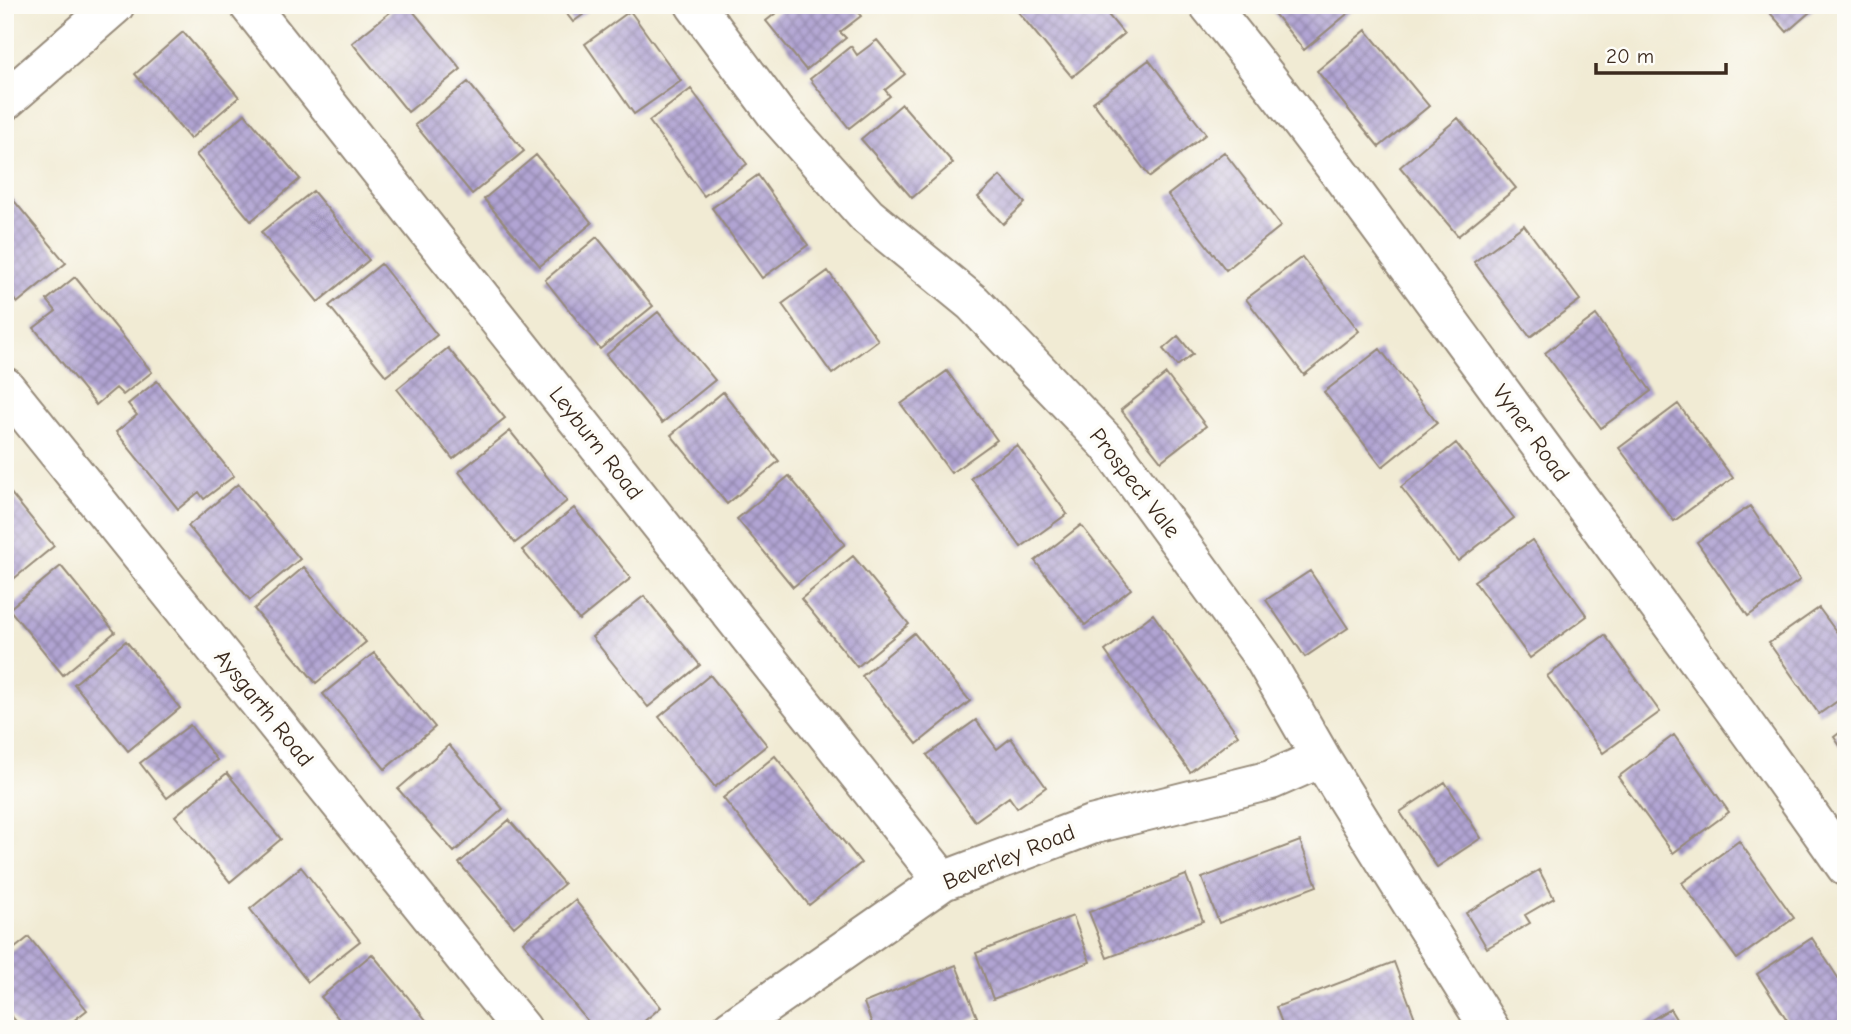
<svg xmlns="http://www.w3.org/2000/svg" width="1851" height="1034" font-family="'Comic Neue',sans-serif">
<defs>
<pattern id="building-cross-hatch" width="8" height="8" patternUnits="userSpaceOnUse" patternTransform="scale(1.75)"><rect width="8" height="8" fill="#b1a4d3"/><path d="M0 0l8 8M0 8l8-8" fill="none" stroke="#9186ab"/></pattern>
</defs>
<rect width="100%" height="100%" fill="#fdfcf7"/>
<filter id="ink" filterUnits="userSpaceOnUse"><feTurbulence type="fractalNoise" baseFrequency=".0143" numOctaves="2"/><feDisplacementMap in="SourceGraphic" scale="14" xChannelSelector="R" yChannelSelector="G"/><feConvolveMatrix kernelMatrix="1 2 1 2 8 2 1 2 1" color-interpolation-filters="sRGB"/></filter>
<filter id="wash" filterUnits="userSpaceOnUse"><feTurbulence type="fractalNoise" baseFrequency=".00686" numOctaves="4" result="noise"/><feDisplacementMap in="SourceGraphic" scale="28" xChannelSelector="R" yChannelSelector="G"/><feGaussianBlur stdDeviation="1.57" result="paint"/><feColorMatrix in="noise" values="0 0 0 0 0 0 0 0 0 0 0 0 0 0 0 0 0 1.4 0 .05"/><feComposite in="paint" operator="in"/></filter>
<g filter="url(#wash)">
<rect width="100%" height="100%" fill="#f1ebd4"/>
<g id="blocks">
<path fill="url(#building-cross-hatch)" d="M 399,5 L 408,5 L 461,69 L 408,112 L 352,43 Z
M 560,5 L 596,5 L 573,22 Z
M 786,5 L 852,5 L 861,16 L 840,32 L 846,38 L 806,70 L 766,21 Z
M 1016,5 L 1100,5 L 1124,34 L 1072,77 L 1014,7 Z
M 1267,5 L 1350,5 L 1353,9 L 1304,50 Z
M 1763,5 L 1818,5 L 1787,32 Z
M 630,11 L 681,81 L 634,114 L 585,44 Z
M 1366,30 L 1429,106 L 1379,147 L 1317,71 Z
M 183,32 L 239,97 L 190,139 L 135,74 Z
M 877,40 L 905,74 L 885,90 L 890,96 L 849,128 L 810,79 L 851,46 L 857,55 Z
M 1149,60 L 1206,134 L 1150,177 L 1093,102 Z
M 468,82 L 524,151 L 472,194 L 415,125 Z
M 691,89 L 747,164 L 704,196 L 649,121 Z
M 902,104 L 953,163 L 912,198 L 861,139 Z
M 245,114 L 300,179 L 251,221 L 196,155 Z
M 1458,118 L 1516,188 L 1458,236 L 1400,167 Z
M 1224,152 L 1281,226 L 1226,270 L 1168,195 Z
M 536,155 L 592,223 L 540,266 L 484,199 Z
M 758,175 L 808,245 L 762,278 L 712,208 Z
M 1000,176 L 1025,203 L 1003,224 L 978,197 Z
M 5,190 L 66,263 L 17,303 L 5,289 Z
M 313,191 L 369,260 L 318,302 L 261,232 Z
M 1524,225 L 1580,300 L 1530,337 L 1474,262 Z
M 597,237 L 653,306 L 600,349 L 545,280 Z
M 1302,257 L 1359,331 L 1304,375 L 1246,299 Z
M 381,264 L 437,335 L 386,376 L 329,306 Z
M 828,271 L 878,340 L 832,374 L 782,304 Z
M 75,277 L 152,372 L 123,395 L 116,388 L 96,405 L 34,328 L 56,311 L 47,300 Z
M 658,312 L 715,380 L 662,423 L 606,355 Z
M 1596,315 L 1651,391 L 1601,428 L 1545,353 Z
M 1178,336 L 1193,354 L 1177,366 L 1163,349 Z
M 448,348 L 505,418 L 453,459 L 397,389 Z
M 1380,349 L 1437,423 L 1382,467 L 1324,392 Z
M 947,371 L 997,440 L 951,473 L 901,404 Z
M 1166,374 L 1206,426 L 1161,461 L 1121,410 Z
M 157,381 L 234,476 L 204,499 L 199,492 L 178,509 L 116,432 L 137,415 L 128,404 Z
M 723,392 L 779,461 L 727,504 L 671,435 Z
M 1678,404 L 1733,478 L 1674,521 L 1619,448 Z
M 510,431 L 567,501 L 515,543 L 459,472 Z
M 1456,443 L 1514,518 L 1458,561 L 1401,487 Z
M 1017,445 L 1067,514 L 1021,547 L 971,478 Z
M 789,476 L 845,544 L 793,587 L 737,519 Z
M 238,484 L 300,559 L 250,600 L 188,526 Z
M 5,486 L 54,546 L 5,586 Z
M 1750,506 L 1800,580 L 1748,616 L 1697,542 Z
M 574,508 L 631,578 L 579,620 L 522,550 Z
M 1081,525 L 1131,589 L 1085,625 L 1035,561 Z
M 1532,540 L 1587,616 L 1530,658 L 1474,581 Z
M 853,556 L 909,624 L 857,667 L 801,599 Z
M 61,566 L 115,632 L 63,675 L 9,609 Z
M 304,567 L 366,642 L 316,683 L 254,609 Z
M 1310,571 L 1348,628 L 1305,657 L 1266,600 Z
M 644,596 L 700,665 L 648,707 L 592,637 Z
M 1819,608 L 1846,645 L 1846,695 L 1819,714 L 1769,643 Z
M 1153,614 L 1238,735 L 1190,772 L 1105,651 Z
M 914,633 L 970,701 L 917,744 L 862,676 Z
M 1605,635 L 1660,712 L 1603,753 L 1547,676 Z
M 126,641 L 180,708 L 128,751 L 74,684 Z
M 374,653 L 435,727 L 385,769 L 323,694 Z
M 710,675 L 767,745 L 715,787 L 659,717 Z
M 976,720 L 997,749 L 1011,738 L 1046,787 L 1017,808 L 1009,797 L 975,821 L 927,755 Z
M 190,725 L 217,760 L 167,798 L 140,763 Z
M 1846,728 L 1846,755 L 1834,737 Z
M 1674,735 L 1729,812 L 1673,853 L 1618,777 Z
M 449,745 L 503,809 L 454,852 L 398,789 Z
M 775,756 L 861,863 L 809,905 L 723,798 Z
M 227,773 L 281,839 L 230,882 L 175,816 Z
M 1445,782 L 1481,838 L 1437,867 L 1400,812 Z
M 509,820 L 564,884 L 514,927 L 459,863 Z
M 1300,841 L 1317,886 L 1219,923 L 1202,878 Z
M 1739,841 L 1794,918 L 1737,959 L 1682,883 Z
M 301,867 L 360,941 L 308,982 L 250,909 Z
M 1539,870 L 1554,898 L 1525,915 L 1530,923 L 1487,948 L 1466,913 Z
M 1186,875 L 1203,921 L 1107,958 L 1089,912 Z
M 575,900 L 661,1007 L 635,1029 L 594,1029 L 523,942 Z
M 1073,916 L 1090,962 L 993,999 L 976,953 Z
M 29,937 L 87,1010 L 63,1029 L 22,1029 L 5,1008 L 5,956 Z
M 1812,938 L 1846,990 L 1846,1029 L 1793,1029 L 1757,974 Z
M 372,954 L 407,996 L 433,1029 L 347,1029 L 321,997 Z
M 1394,962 L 1419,1029 L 1284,1029 L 1276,1007 Z
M 956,965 L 977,1017 L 948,1029 L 874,1029 L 864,1003 Z
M 1670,1009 L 1682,1029 L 1636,1029 Z"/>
</g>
</g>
<g filter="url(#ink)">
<use href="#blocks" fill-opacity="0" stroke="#968a79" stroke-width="2"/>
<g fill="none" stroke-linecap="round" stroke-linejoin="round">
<g stroke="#968a79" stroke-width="42">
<path id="street" d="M 249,5 L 943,881
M 695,5 L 777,115 L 867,216 L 973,303 L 1108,444 L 1263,657 L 1321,758 L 1490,1029
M 1209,5 C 1310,129 1403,259 1498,388 C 1615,547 1733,705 1846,867
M 5,101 L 115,5
M 5,387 L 522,1029
M 731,1029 L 943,881 L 1091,825 L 1271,780 L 1321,758"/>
</g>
<use href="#street" stroke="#fff" stroke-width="38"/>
</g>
</g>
<g text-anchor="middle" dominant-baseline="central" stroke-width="7" stroke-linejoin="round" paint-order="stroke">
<g font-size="23" fill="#3b2a1e" stroke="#fdfcf7">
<text transform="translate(1531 433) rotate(54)">Vyner Road</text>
<text transform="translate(596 443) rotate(52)">Leyburn Road</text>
<text transform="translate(1135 483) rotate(52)">Prospect Vale</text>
<text transform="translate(264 708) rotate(51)">Aysgarth Road</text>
<text transform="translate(1009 857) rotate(-22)">Beverley Road</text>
</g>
</g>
<rect width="1851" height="1034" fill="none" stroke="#fdfcf7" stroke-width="28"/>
<path d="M1596 63v10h130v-10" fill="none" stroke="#3b2a1e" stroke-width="3.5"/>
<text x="1606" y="63" font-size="21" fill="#3b2a1e" stroke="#fdfcf7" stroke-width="5" paint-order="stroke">20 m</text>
</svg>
